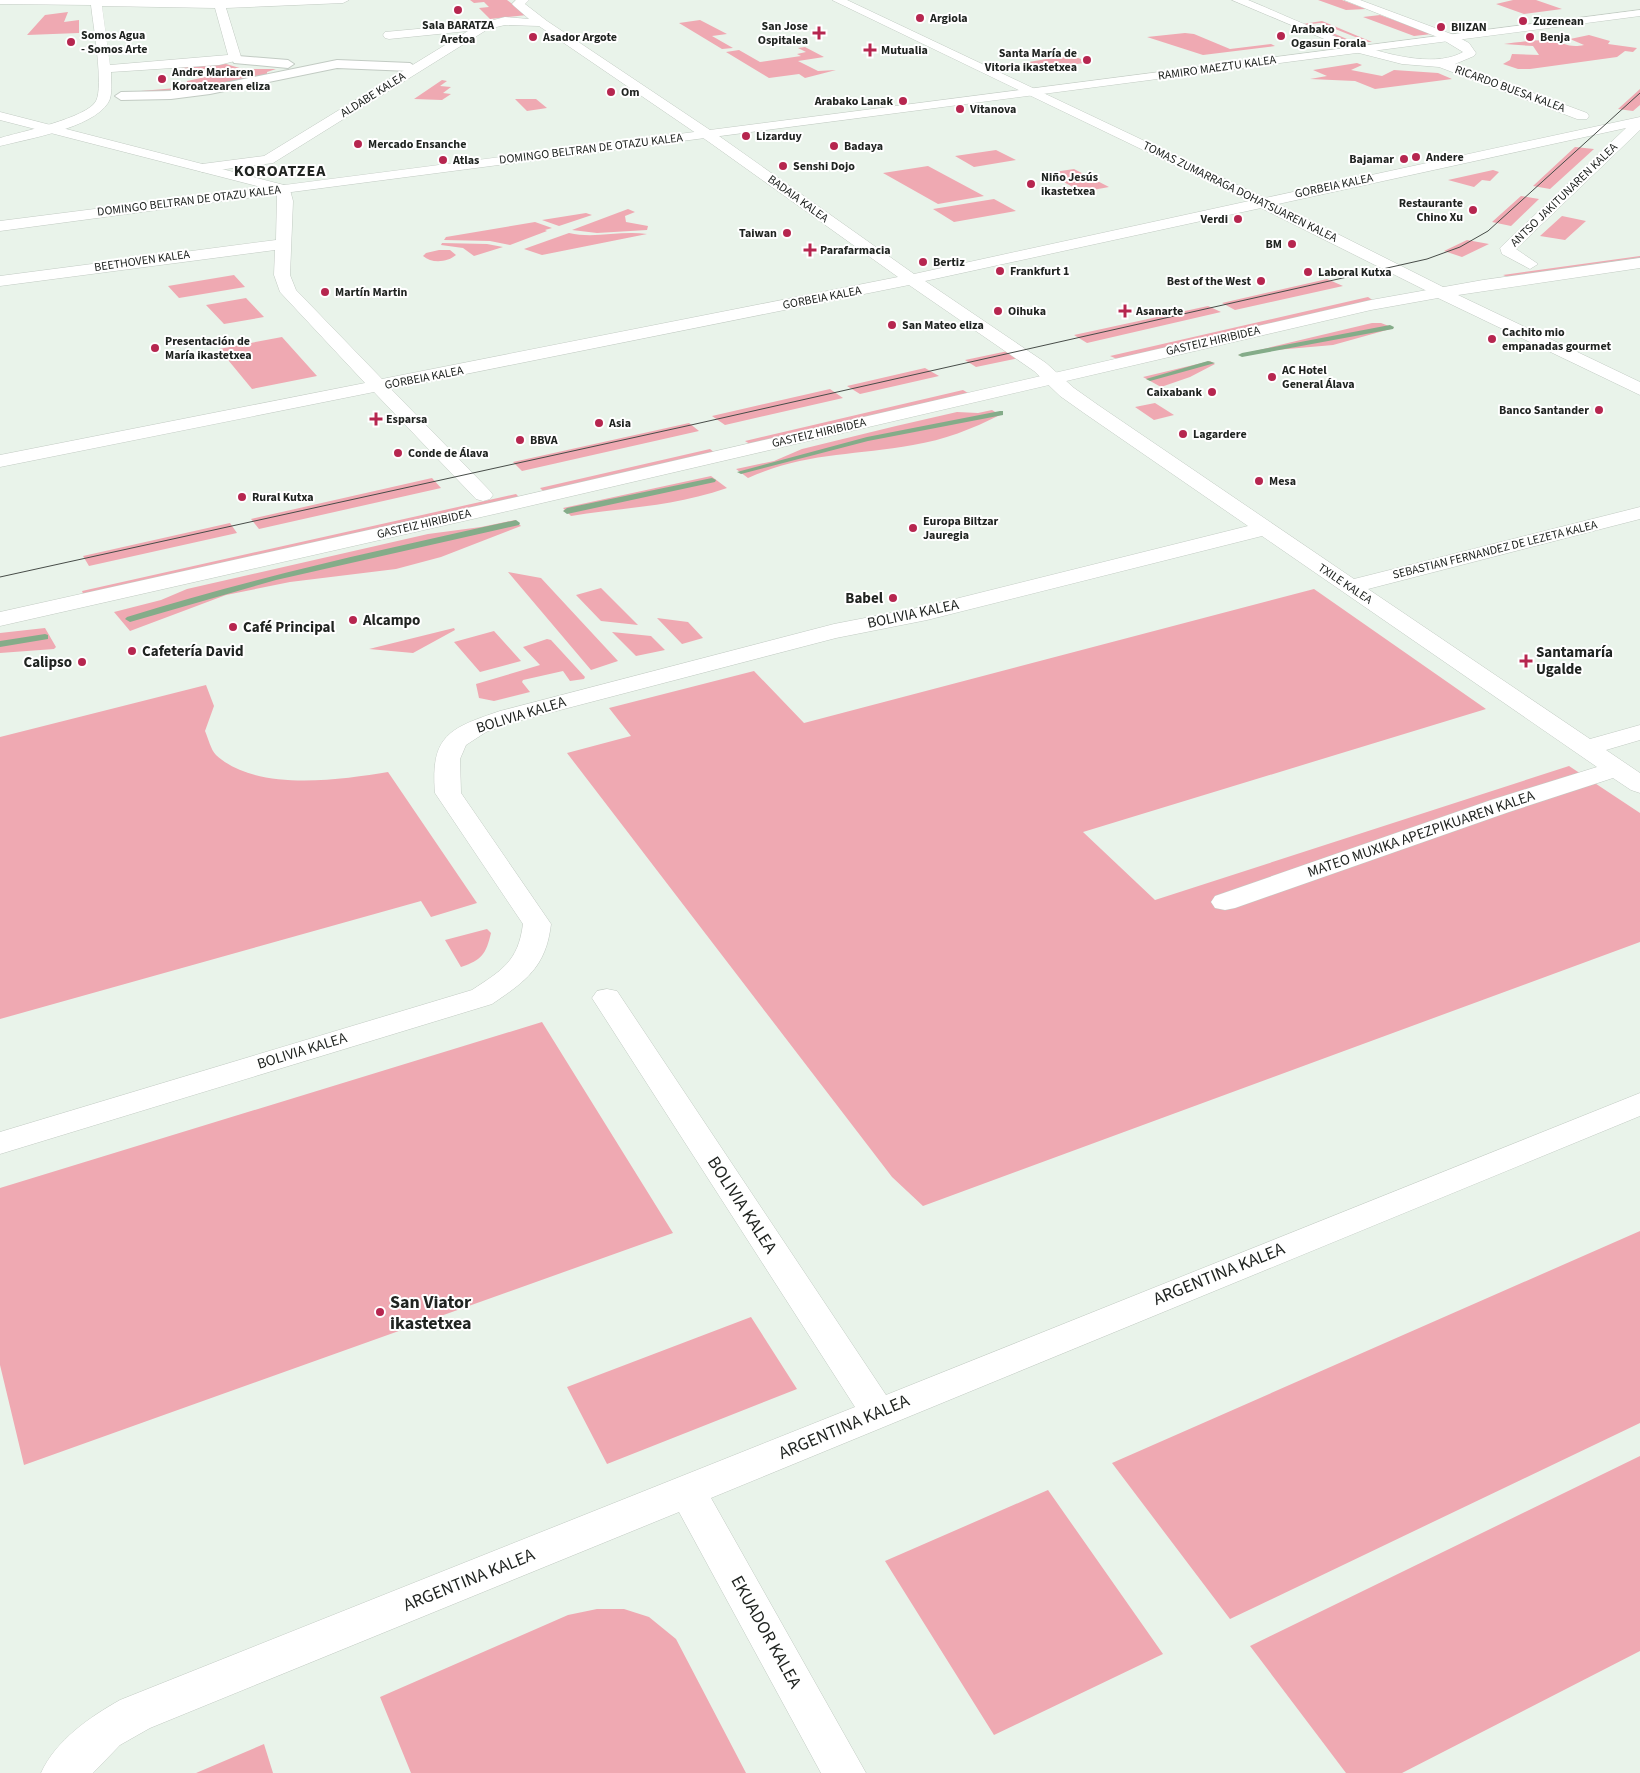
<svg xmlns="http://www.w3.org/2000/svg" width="1640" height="1773" font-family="'Source Sans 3',sans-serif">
<rect width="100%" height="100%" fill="#e9f3ea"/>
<path fill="#efa9b2" d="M 470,0 L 507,0 L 527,15 L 490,19 L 479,8 L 489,7 L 484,2 L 474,3 Z
M 1318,0 L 1342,0 L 1366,9 L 1346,10 Z
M 1513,0 L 1536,0 L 1562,9 L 1524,14 L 1496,4 Z
M 68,12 L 64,22 L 79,20 L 79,33 L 27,35 L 45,15 Z
M 1380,15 L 1432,34 L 1414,36 L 1363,17 Z
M 700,20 L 727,34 L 712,36 L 733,48 L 722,49 L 679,23 Z
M 1322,21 L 1372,42 L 1368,42 L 1320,23 L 1311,24 L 1359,44 L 1354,44 L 1303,24 Z
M 1185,33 L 1194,34 L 1230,49 L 1271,44 L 1275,46 L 1203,55 L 1147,37 Z
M 1589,35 L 1610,41 L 1608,44 L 1637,48 L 1633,52 L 1625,51 L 1617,57 L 1530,69 L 1518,69 L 1503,64 L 1510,60 L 1512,54 L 1539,55 L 1533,46 L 1504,44 C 1519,42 1537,39 1552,41 C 1565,43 1569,48 1584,45 L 1570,39 Z
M 805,47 L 824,57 L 798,61 L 818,71 L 836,70 L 805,78 L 799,74 L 769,78 L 726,52 L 739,50 L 760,62 L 801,56 L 797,54 L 806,52 L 798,48 Z
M 1070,55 L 1089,62 L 1042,70 L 1023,63 Z
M 1357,63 L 1362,65 L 1351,70 L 1382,76 L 1394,70 L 1438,73 L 1452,79 L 1375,89 L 1355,81 L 1310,79 L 1327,76 L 1313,70 Z
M 226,64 L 243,69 L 276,69 L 267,72 L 267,75 L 206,87 L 141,93 L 141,91 L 188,87 L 187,81 L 210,76 L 214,72 L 204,69 L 169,68 Z
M 442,80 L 447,81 L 440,86 L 451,87 L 443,93 L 451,94 L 442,100 L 414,99 Z
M 1640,89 L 1640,105 L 1633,111 L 1618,109 Z
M 515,99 L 536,99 L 547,108 L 527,111 Z
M 1575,147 L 1594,149 L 1550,189 L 1533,186 Z
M 996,150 L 1016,160 L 974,167 L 955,156 Z
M 928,166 L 984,196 L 938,204 L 883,173 Z
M 1074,169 L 1109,187 L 1082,192 L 1047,173 Z
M 1493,170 L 1499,172 L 1490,181 L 1482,180 L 1474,187 L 1448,180 Z
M 1521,196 L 1539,199 L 1511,226 L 1492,222 Z
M 994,199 L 1016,211 L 954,222 L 933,209 Z
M 628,209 L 635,212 L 625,216 L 626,222 L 648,226 L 647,230 L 597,233 L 572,230 Z
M 586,213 L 592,215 L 559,226 L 542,220 Z
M 1562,216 L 1586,221 L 1565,240 L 1540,236 Z
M 535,222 L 552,228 L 545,230 L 547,231 L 510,245 L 490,241 L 444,240 L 446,237 Z
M 569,233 C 595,239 621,230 647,234 L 542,255 L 524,249 Z
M 1467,240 L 1489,244 L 1462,257 L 1444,251 Z
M 442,243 L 487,244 L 503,247 L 474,256 L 463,248 L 441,245 Z
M 439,250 L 450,250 L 456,255 C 448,262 432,264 423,256 L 426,253 Z
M 1640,256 L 1640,258 L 1508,277 L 1503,275 Z
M 234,275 L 245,287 L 179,298 L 168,286 Z
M 1327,279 L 1343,286 L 1235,310 L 1222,303 Z
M 1368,297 L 1374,301 L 1117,359 L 1110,356 Z
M 246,298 L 264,317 L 224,324 L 206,305 Z
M 1208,306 L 1221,312 L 1087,343 L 1074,335 Z
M 1372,323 L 1381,323 L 1394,328 L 1333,345 L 1276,350 L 1243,356 L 1238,355 Z
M 282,337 L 317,376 L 252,389 L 219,349 Z
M 1008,351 L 1019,358 L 976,367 L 965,360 Z
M 1210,361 L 1215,364 L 1190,377 L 1161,387 L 1143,377 Z
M 925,368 L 939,376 L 860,394 L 847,386 Z
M 830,389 L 843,398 L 725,425 L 712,416 Z
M 963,390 L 968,393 L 750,444 L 745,441 Z
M 1155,403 L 1174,415 L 1154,420 L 1135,407 Z
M 992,410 L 1000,415 C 972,429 944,440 913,445 C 853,456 806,452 748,478 L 736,469 L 774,461 L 802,449 L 896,426 L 957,412 L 978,413 Z
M 689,423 L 699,431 L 522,471 L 513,462 Z
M 710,449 L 715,453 L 544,492 L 540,488 Z
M 711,476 L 727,488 C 672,507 627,507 571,516 L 563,508 Z
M 432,478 L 441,488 L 259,529 L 251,519 Z
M 516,494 L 519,497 L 84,596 L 82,591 Z
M 515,520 L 521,526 L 441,557 L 396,569 L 290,582 L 226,595 L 130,631 L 114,612 L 161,600 L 187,589 L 428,534 L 481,527 Z
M 230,523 L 237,533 L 89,566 L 83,556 Z
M 508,572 L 541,578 L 618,661 L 591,670 Z
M 601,588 L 638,625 L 601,621 L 576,595 Z
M 1314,589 L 1486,709 L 1083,832 L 1155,900 L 1569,766 L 1640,813 L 1640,942 L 923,1206 L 892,1177 L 567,753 L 631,736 L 609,708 L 754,671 L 804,723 Z
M 657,618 L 688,622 L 703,638 L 682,644 Z
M 45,628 L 56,647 L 54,649 L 0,653 L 0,633 Z
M 454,628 L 455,630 L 413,653 L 369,649 Z
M 494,631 L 521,661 L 480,672 L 454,642 Z
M 612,632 L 651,636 L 665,650 L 636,656 Z
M 547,639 L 551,640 L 585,677 L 584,679 L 570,681 L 563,671 L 523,680 L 522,682 L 530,692 L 494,701 L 479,698 L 476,684 L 540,665 L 523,647 Z
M 206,685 L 214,706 L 205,731 C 208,738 211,750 216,755 C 256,792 339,780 388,772 L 477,903 L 431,917 L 421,901 L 0,1019 L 0,737 Z
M 487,929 L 491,933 C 486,954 482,960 461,967 L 445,940 Z
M 542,1022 L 673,1233 L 24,1465 L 0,1365 L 0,1188 Z
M 1640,1231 L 1640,1423 L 1230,1619 L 1112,1463 Z
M 751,1317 L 797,1389 L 607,1464 L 567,1387 Z
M 1640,1456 L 1640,1651 L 1402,1773 L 1346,1773 L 1250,1646 Z
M 1048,1490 L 1163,1654 L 994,1735 L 885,1561 Z
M 597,1609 L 624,1609 L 649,1617 L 676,1639 L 746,1773 L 411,1773 L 380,1697 L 568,1615 Z
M 264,1744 L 273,1773 L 196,1773 Z"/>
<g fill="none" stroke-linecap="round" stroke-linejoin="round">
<path fill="#84ac89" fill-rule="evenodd" d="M 1390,325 L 1394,327 L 1393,329 L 1242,357 L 1238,355 L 1242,353 Z
M 1208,361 L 1215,363 L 1150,381 L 1146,379 Z
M 1000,411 L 1003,411 L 1003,415 L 868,441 L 741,474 L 737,472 L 867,437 Z
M 712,478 L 716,480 L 715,482 L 567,514 L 563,511 L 567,508 Z
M 516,520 L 520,523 L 519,525 L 276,580 L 130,622 L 125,619 L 127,617 C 255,577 385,549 516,520 Z
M 45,634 L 48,635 L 48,639 L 0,647 L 0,641 Z"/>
<g stroke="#c2cbc3" stroke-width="2">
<path id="pedestrian" d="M 238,56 L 288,60 L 294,64 L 288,68 L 234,63 L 232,60 Z
M 337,60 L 410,63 L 416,67 L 410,71 L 337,68 L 210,94 L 171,99 L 121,100 L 115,96 L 121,92 L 171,91 L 210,86 Z"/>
</g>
<g stroke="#c2cbc3" stroke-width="1">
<path id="minor" d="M 0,0 L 349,0 L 343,3 L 226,8 L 241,57 L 239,60 L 219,65 L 111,72 C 111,82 113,95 108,103 C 92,128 28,139 0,146 L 0,138 C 20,132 87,118 96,101 C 104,86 93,24 91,5 L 0,4 ZM 102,6 L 215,8 L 228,55 L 110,65 Z
M 516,0 L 529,0 L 525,4 L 547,21 L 719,136 L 914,274 L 1249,201 L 832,0 L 847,0 L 1265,198 L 1640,117 L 1640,130 L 1516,249 L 1538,264 L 1530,269 L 1502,254 L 1500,248 L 1626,128 L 1278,204 L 1445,288 L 1447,292 L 1445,296 L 1439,297 L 1261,208 L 925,281 L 1046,363 L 1074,388 L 1098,405 L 1354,579 L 1640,507 L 1640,519 L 1368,589 L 1590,739 L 1640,725 L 1640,740 L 1606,750 L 1640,773 L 1640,793 L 1631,790 L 1613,778 L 1509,812 L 1235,908 L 1225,910 L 1215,908 L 1211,902 L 1215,896 L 1491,800 L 1597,767 L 1262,536 L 927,620 L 836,638 L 518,721 L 486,732 L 466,745 L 460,759 L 461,793 L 551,924 C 546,967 526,981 492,1004 L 0,1154 L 0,1132 L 472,990 C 502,970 518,962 523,924 L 435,793 C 430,735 450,728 500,711 L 834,624 L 927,606 L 1248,526 L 1084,413 L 1060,396 L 1034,371 L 909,285 L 391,389 L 490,491 L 493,495 L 490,499 L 483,501 L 476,499 L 374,392 L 0,467 L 0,455 L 365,383 L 280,292 L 274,275 L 275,250 L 0,286 L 0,276 L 276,240 L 277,194 L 0,231 L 0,221 L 284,185 L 289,186 L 293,201 L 290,275 L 296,290 L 382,379 L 898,277 L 709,142 L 539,26 L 505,25 L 488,29 L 273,163 L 202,172 L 195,168 L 202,164 L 264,156 L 468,31 L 389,39 L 385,38 L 383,35 L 385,32 L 482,23 L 505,17 L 529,19 L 514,6 L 512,4 Z
M 1232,0 L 1248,0 C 1298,20 1414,80 1463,52 L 1440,38 L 1344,0 L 1360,0 L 1454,35 L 1469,43 L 1476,53 L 1474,56 L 1455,64 L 1587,113 L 1589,116 L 1587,119 L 1577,119 L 1439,67 L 1402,64 L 1355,52 Z
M 607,989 L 617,991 L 886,1395 L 1640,1093 L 1640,1116 L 711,1498 L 866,1773 L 821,1773 L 679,1512 L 150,1728 L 120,1745 L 93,1773 L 41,1773 C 56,1740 90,1717 120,1700 L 855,1407 L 592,998 L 597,991 Z"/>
</g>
<g stroke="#c2cbc3" stroke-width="1">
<path id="secondary" d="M 1640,10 L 1640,16 L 284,193 L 0,120 L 0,112 L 284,185 Z"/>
</g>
<g stroke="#c2cbc3" stroke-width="1">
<path id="primary" d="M 1640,258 L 1640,268 L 1458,295 L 1640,382 L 1640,395 L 1438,298 L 1371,310 L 499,513 L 0,626 L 0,612 L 499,501 L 1371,300 L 1483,280 Z"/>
</g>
<use href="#pedestrian" fill="#fff" fill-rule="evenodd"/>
<use href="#minor" fill="#fff" fill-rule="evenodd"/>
<use href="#secondary" fill="#fff" fill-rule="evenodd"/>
<use href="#primary" fill="#fff" fill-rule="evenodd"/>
<path stroke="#474c48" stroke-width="1" d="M 0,577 L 691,425 L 1427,259 L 1460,247 L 1488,231 L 1640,93"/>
</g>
<g fill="#b6264f" stroke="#fff" stroke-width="2">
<circle cx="458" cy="10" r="5"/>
<circle cx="920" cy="18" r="5"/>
<circle cx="1523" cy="21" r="5"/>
<circle cx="1441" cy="27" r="5"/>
<path d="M816.5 25.5h5v5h5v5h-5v5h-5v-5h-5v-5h5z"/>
<circle cx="1281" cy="36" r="5"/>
<circle cx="533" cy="37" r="5"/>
<circle cx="1530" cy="37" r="5"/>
<circle cx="71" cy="42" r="5"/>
<path d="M867.5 42.5h5v5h5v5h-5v5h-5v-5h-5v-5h5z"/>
<circle cx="1087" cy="60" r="5"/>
<circle cx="162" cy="79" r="5"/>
<circle cx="611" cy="92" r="5"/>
<circle cx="903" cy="101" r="5"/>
<circle cx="960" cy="109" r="5"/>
<circle cx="746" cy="136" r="5"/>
<circle cx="358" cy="144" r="5"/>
<circle cx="834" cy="146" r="5"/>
<circle cx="1416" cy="157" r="5"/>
<circle cx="1404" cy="159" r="5"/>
<circle cx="443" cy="160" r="5"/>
<circle cx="783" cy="166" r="5"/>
<circle cx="1031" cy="184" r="5"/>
<circle cx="1473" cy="210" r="5"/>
<circle cx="1238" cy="219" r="5"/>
<circle cx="787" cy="233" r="5"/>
<circle cx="1292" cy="244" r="5"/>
<path d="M807.5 242.5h5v5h5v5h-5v5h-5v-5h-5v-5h5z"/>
<circle cx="923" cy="262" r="5"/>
<circle cx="1000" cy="271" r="5"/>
<circle cx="1308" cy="272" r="5"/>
<circle cx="1261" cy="281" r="5"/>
<circle cx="325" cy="292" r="5"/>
<circle cx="998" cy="311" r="5"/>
<path d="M1122.5 303.5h5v5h5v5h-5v5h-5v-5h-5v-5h5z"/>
<circle cx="892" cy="325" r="5"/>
<circle cx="1492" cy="339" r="5"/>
<circle cx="155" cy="348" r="5"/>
<circle cx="1272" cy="377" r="5"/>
<circle cx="1212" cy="392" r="5"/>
<circle cx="1599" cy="410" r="5"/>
<path d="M373.5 411.5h5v5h5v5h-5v5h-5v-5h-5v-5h5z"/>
<circle cx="599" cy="423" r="5"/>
<circle cx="1183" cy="434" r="5"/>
<circle cx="520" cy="440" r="5"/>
<circle cx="398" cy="453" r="5"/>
<circle cx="1259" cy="481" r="5"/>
<circle cx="242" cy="497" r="5"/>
<circle cx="913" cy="528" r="5"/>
<circle cx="893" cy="598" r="5"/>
<circle cx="353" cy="620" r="5"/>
<circle cx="233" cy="627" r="5"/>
<circle cx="132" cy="651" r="5"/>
<path d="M1523.5 653.5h5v5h5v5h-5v5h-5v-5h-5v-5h5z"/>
<circle cx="82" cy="662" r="5"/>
<circle cx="380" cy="1312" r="5"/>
</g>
<g text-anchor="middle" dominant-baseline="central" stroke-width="4" stroke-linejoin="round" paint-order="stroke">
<g font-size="12" font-weight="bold" fill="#202421" stroke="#fff" text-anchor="start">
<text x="930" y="18">Argiola</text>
<text x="1533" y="21">Zuzenean</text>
<text x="458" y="25" text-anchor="middle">Sala BARATZA<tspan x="458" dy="14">Aretoa</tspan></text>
<text x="808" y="26" text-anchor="end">San Jose<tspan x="808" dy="14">Ospitalea</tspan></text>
<text x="1451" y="27">BIIZAN</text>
<text x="1291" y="29">Arabako<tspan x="1291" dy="14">Ogasun Forala</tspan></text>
<text x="81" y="35">Somos Agua<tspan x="81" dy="14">- Somos Arte</tspan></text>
<text x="543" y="37">Asador Argote</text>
<text x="1540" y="37">Benja</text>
<text x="881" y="50">Mutualia</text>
<text x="1077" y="53" text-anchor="end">Santa María de<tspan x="1077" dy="14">Vitoria ikastetxea</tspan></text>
<text x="172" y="72">Andre Mariaren<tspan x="172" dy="14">Koroatzearen eliza</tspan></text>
<text x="621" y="92">Om</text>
<text x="893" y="101" text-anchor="end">Arabako Lanak</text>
<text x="970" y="109">Vitanova</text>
<text x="756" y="136">Lizarduy</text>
<text x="368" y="144">Mercado Ensanche</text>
<text x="844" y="146">Badaya</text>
<text x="1426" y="157">Andere</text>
<text x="1394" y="159" text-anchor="end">Bajamar</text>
<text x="453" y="160">Atlas</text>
<text x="793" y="166">Senshi Dojo</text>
<text x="1041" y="177">Niño Jesús<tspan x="1041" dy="14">ikastetxea</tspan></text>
<text x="1463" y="203" text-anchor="end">Restaurante<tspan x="1463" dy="14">Chino Xu</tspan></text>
<text x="1228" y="219" text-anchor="end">Verdi</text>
<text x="777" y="233" text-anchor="end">Taiwan</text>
<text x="1282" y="244" text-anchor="end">BM</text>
<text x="820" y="250">Parafarmacia</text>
<text x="933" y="262">Bertiz</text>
<text x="1010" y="271">Frankfurt 1</text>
<text x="1318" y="272">Laboral Kutxa</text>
<text x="1251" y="281" text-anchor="end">Best of the West</text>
<text x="335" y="292">Martín Martin</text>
<text x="1008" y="311">Oihuka</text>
<text x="1136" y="311">Asanarte</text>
<text x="902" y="325">San Mateo eliza</text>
<text x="1502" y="332">Cachito mio<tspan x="1502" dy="14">empanadas gourmet</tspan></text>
<text x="165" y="341">Presentación de<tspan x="165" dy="14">María ikastetxea</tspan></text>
<text x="1282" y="370">AC Hotel<tspan x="1282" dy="14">General Álava</tspan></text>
<text x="1202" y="392" text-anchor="end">Caixabank</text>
<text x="1589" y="410" text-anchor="end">Banco Santander</text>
<text x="386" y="419">Esparsa</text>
<text x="609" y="423">Asia</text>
<text x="1193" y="434">Lagardere</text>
<text x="530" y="440">BBVA</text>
<text x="408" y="453">Conde de Álava</text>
<text x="1269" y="481">Mesa</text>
<text x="252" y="497">Rural Kutxa</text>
<text x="923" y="521">Europa Biltzar<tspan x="923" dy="14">Jauregia</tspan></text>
</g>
<g font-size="12" fill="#202421" stroke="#fff">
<text transform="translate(1217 68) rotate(-8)">RAMIRO MAEZTU KALEA</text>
<text transform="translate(1510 89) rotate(20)">RICARDO BUESA KALEA</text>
<text transform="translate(373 95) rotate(-32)">ALDABE KALEA</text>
<text transform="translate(591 149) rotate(-7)">DOMINGO BELTRAN DE OTAZU KALEA</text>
<text transform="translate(1334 186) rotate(-12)">GORBEIA KALEA</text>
<text transform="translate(1240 192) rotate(26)">TOMAS ZUMARRAGA DOHATSUAREN KALEA</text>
<text transform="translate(1564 195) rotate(-44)">ANTSO JAKITUNAREN KALEA</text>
<text transform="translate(798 199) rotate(36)">BADAIA KALEA</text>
<text transform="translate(189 201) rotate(-7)">DOMINGO BELTRAN DE OTAZU KALEA</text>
<text transform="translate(142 261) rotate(-8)">BEETHOVEN KALEA</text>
<text transform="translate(822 298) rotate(-11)">GORBEIA KALEA</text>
<text transform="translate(1213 341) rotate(-13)">GASTEIZ HIRIBIDEA</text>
<text transform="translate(424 378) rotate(-11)">GORBEIA KALEA</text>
<text transform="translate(819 433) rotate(-13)">GASTEIZ HIRIBIDEA</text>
<text transform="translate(424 524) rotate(-13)">GASTEIZ HIRIBIDEA</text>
<text transform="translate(1495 550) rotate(-14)">SEBASTIAN FERNANDEZ DE LEZETA KALEA</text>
<text transform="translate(1345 584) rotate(34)">TXILE KALEA</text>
</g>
<g font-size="15" font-weight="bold" fill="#202421" stroke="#fff" text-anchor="start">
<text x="883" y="598" text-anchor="end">Babel</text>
<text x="363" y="620">Alcampo</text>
<text x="243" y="627">Café Principal</text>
<text x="142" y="651">Cafetería David</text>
<text x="1536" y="652">Santamaría<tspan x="1536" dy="17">Ugalde</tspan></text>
<text x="72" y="662" text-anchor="end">Calipso</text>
</g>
<g font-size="15" fill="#202421" stroke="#fff">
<text transform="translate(913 614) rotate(-12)">BOLIVIA KALEA</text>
<text transform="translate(521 715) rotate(-17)">BOLIVIA KALEA</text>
<text transform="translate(1421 834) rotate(-19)">MATEO MUXIKA APEZPIKUAREN KALEA</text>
<text transform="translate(302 1051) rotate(-17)">BOLIVIA KALEA</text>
</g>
<g font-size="16" font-weight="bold" letter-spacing="1" fill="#202421" stroke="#fff">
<text x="280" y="171">KOROATZEA</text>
</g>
<g font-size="18" fill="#202421" stroke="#fff">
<text transform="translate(742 1205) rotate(57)">BOLIVIA KALEA</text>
<text transform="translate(1219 1274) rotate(-22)">ARGENTINA KALEA</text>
<text transform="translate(844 1427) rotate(-23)">ARGENTINA KALEA</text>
<text transform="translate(469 1580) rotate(-22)">ARGENTINA KALEA</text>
<text transform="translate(766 1632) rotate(61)">EKUADOR KALEA</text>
</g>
<g font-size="18" font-weight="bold" fill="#202421" stroke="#fff" text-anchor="start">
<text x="390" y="1302">San Viator<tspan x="390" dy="21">ikastetxea</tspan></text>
</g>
</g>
</svg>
